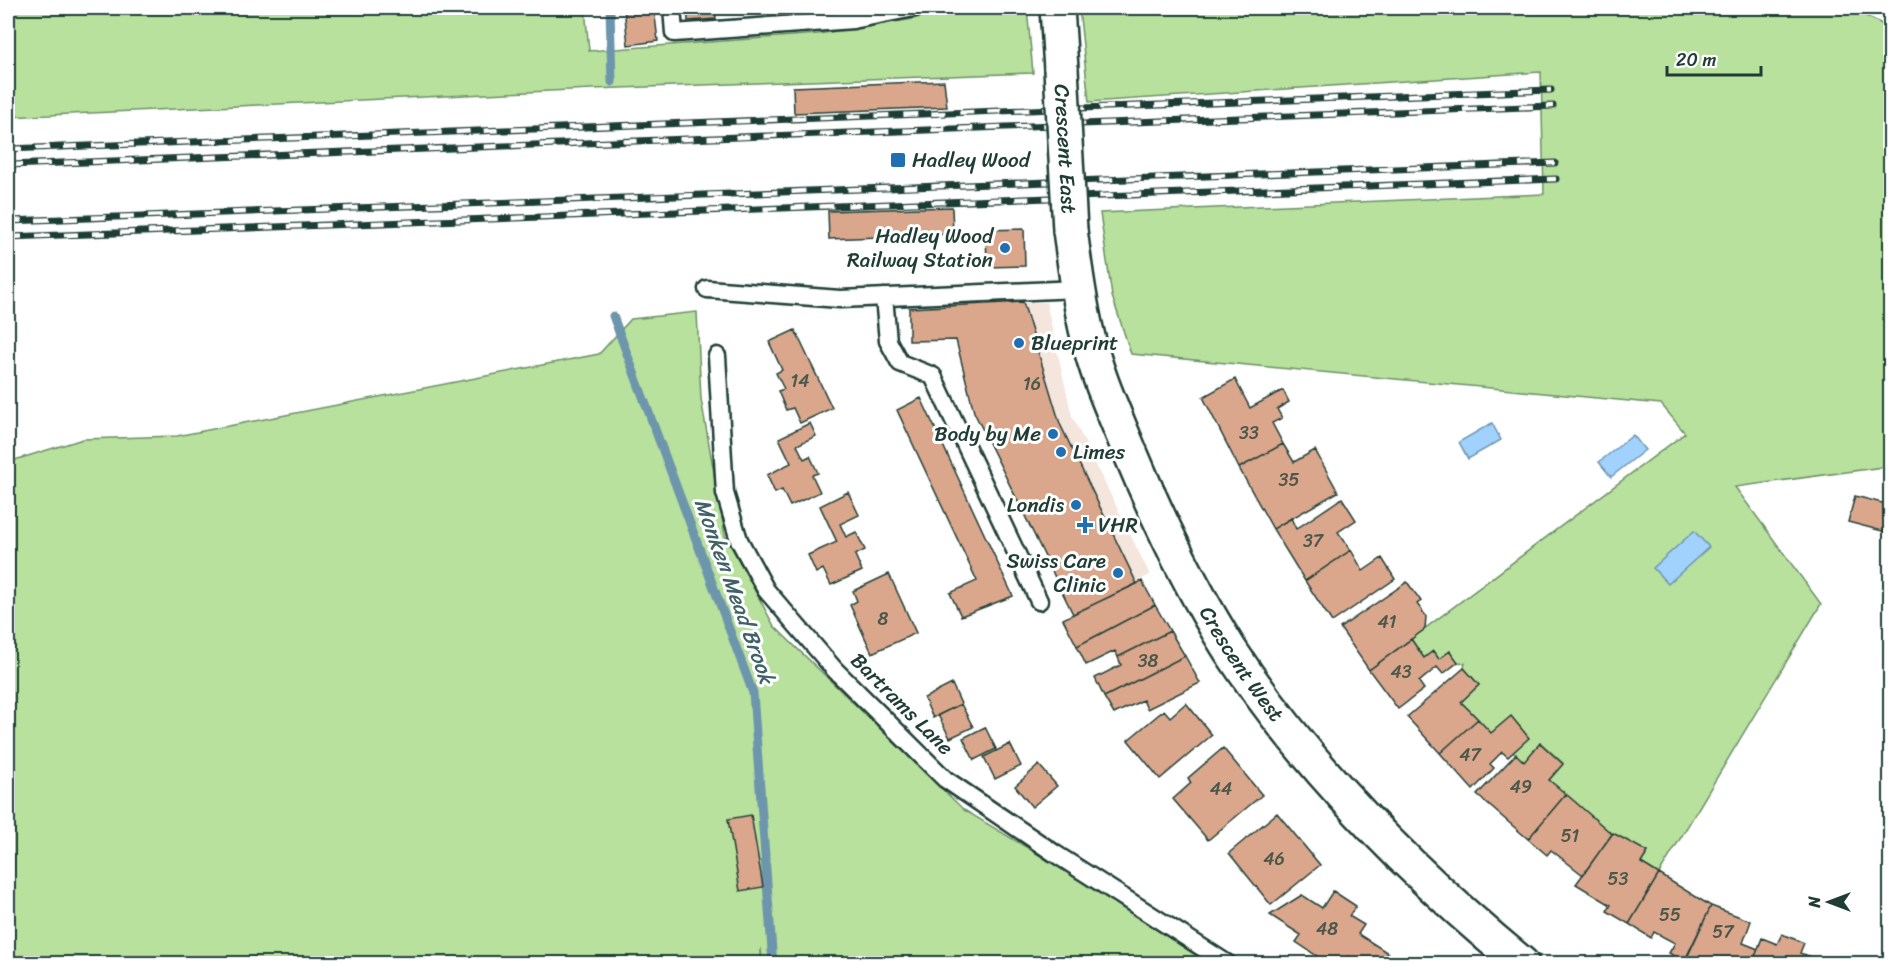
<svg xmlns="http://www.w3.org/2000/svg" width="1898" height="971" font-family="Sriracha,sans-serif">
<rect width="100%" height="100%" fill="#fff"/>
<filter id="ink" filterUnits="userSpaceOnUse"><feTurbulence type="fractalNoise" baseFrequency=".0167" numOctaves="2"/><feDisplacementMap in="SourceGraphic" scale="12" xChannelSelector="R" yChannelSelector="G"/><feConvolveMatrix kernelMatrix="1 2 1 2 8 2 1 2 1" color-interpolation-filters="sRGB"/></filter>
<g filter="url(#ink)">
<path fill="#f4e5dd" d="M 1046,302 L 1072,416 L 1150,575 L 1073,614 L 974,412 L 956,340 L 909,341 L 909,308 Z"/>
<path fill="#b8e19d" stroke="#6c8f68" stroke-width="1.5" d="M 8,8 L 585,8 L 589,51 L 818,34 L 913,19 L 955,8 L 1027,8 L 1033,73 L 592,89 L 8,117 Z
M 1079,8 L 1850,8 L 1890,28 L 1890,466 L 1735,487 L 1821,604 L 1659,874 L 1641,863 L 1648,852 L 1612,834 L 1549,780 L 1563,763 L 1541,743 L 1524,762 L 1491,733 L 1461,702 L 1479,685 L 1464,668 L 1465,663 L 1458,662 L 1450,652 L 1439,659 L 1433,651 L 1424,658 L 1411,639 L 1685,433 L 1661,404 L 1131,354 L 1112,296 L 1100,213 L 1544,194 L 1541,72 L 1089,102 Z
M 697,312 L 701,399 L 725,535 L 774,626 L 964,810 L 1071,874 L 1208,963 L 762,964 L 761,948 L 761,964 L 8,964 L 8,462 L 83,439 L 177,436 L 599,354 L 631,319 Z"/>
<path fill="#a1d1fd" stroke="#6d96ad" stroke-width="1.5" d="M 1492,423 L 1501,440 L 1468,459 L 1459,442 Z
M 1633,435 L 1645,450 L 1611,477 L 1599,462 Z
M 1694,531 L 1709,547 L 1668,584 L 1653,568 Z"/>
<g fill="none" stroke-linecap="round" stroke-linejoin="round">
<path stroke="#6d96ad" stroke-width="9" d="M 610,8 L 612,82
M 613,316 L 753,693 L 773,964"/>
</g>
<path fill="#daa78d" stroke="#1f3d34" stroke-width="1.5" d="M 624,8 L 654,8 L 658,41 L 628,45 Z
M 687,8 L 715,8 L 716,19 L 688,21 Z
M 944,81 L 947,107 L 794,113 L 793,87 Z
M 952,207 L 953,234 L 829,239 L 828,211 Z
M 1024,229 L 1025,266 L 987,267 L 986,230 Z
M 1023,302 L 1060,424 L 1137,584 L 1073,614 L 974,412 L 956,340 L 909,341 L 909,308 Z
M 795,330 L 832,408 L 800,423 L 793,408 L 786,410 L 778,391 L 784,389 L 776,373 L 782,370 L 769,342 Z
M 1235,379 L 1250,408 L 1283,390 L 1289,402 L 1277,409 L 1282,418 L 1272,423 L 1283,444 L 1239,468 L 1203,397 Z
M 921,398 L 1013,596 L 961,616 L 950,593 L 977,581 L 897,410 Z
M 810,423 L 816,436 L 797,445 L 804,459 L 810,456 L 818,473 L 812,475 L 820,492 L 790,506 L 782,490 L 775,493 L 767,475 L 791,463 L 779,438 Z
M 1283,444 L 1294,462 L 1315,450 L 1338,492 L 1273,529 L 1239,468 Z
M 848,492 L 859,515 L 840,524 L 846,537 L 856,532 L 865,550 L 855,555 L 862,571 L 831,585 L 823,569 L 816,573 L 808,555 L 837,542 L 820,506 Z
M 1855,496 L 1890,505 L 1890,533 L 1848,522 Z
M 1342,498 L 1356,520 L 1338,532 L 1351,550 L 1305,581 L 1273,529 L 1291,518 L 1296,529 Z
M 1351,550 L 1363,571 L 1382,558 L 1395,579 L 1332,622 L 1305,581 Z
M 889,574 L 916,633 L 872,653 L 850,605 L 857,601 L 853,591 Z
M 1142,581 L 1155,605 L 1077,646 L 1063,619 Z
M 1407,582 L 1421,601 L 1417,604 L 1426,616 L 1425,629 L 1369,670 L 1340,628 Z
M 1155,605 L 1170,631 L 1118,657 L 1115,651 L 1086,665 L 1077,646 Z
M 1170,631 L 1185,656 L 1104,697 L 1095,678 L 1121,665 L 1118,657 Z
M 1411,639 L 1424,658 L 1433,651 L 1439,659 L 1450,651 L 1458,662 L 1443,674 L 1437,667 L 1419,682 L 1424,689 L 1398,709 L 1369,670 Z
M 1185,656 L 1200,683 L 1147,709 L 1143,700 L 1114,714 L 1104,697 Z
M 1464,668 L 1479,685 L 1461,702 L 1478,719 L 1440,753 L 1407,717 Z
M 952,684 L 961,704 L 933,718 L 924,698 Z
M 1186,703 L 1212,735 L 1160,779 L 1128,740 L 1164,710 L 1170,717 Z
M 961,704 L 973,727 L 950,738 L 938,715 Z
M 1511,716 L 1529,738 L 1508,757 L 1502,752 L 1490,764 L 1494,768 L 1473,790 L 1440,753 L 1478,719 L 1491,733 Z
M 985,727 L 996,749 L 974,760 L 963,738 Z
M 1540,743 L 1563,764 L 1549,780 L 1566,794 L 1528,839 L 1477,795 L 1516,754 L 1524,762 Z
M 1010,744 L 1021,766 L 995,779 L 984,757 Z
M 1223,748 L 1262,795 L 1208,840 L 1173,799 L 1191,783 L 1188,778 Z
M 1039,765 L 1057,786 L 1032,807 L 1015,786 Z
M 1566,794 L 1612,834 L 1583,875 L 1551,850 L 1547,855 L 1528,839 Z
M 1277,813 L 1320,865 L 1271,905 L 1229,853 Z
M 751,815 L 763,887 L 740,891 L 728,819 Z
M 1613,833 L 1648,852 L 1641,863 L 1659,874 L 1629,924 L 1607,911 L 1611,905 L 1576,884 Z
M 1659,874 L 1711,906 L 1684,962 L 1669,953 L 1675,943 L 1654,932 L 1651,938 L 1629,924 Z
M 1333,891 L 1356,906 L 1349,916 L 1364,925 L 1358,934 L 1388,953 L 1381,964 L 1359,964 L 1348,956 L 1343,964 L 1329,964 L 1296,942 L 1301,935 L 1270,915 L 1302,895 L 1322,908 Z
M 1711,906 L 1751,921 L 1743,943 L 1758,949 L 1752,964 L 1684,964 Z
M 1782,934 L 1804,943 L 1800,953 L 1811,957 L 1807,964 L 1752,964 L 1762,938 L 1777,944 Z"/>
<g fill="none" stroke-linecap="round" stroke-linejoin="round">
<g stroke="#1f3d34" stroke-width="21">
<path id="service" d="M 672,8 L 674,33 L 853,20 L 914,8
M 707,289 L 840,299 L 1078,289
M 884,297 L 888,341 L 900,363 L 933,376 L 1039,601
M 717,356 L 725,493 L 739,540 L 766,590 L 835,670 L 945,779 L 1054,853 L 1228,964"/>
</g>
<g stroke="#1f3d34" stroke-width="38">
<g id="tertiary">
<path d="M 1057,8 L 1061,69"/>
<path id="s1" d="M 1070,230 C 1075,266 1079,302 1088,337 C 1097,377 1115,415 1130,452 C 1158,519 1191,588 1230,650 C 1307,768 1413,874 1522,964"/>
</g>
</g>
<use href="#service" stroke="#fff" stroke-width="16"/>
<use href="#tertiary" stroke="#fff" stroke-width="33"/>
<g stroke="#1f3d34" stroke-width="7">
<path id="rail" d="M 8,149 L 1551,90
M 8,165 L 1553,106
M 8,221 L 1555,163
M 8,237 L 1556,179"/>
</g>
<use href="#rail" stroke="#fff" stroke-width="4.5" stroke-dasharray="14" stroke-linecap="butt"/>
<g stroke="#1f3d34" stroke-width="38" stroke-linecap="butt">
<g id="tertiary-bridge">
<path id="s2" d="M 1061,69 L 1070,230"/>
</g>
</g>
<use href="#tertiary-bridge" stroke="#fff" stroke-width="33"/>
</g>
</g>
<g fill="#1f6fb2" stroke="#fff" stroke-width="2">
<rect x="890" y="152" width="16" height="16" rx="3"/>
<circle cx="1005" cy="248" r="6"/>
<circle cx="1019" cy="343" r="6"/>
<circle cx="1053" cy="434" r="6"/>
<circle cx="1061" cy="452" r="6"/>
<circle cx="1076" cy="505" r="6"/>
<path d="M1082 516h6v6h6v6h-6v6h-6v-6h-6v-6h6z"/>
<circle cx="1118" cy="573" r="6"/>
</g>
<g text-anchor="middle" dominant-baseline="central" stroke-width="6" stroke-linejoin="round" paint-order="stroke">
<g font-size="18" fill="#4e584a">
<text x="800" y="381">14</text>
<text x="1032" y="384">16</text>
<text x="1249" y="433">33</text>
<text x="1289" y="480">35</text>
<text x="1313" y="541">37</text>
<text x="883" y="619">8</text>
<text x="1387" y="622">41</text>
<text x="1148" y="661">38</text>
<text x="1401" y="672">43</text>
<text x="1470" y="755">47</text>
<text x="1521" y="787">49</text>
<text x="1221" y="789">44</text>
<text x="1570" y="836">51</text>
<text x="1274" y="859">46</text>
<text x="1618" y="879">53</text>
<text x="1670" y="915">55</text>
<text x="1327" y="929">48</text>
<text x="1723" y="932">57</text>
</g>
<g font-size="21" fill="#1f3d34" stroke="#fff">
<text stroke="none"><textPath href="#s2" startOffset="80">Crescent East</textPath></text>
<text stroke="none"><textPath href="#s1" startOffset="471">Crescent West</textPath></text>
<text transform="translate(902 704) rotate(45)">Bartrams Lane</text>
</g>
<g font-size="21" fill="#1f3d34" stroke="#fff" text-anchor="start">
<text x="912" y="160">Hadley Wood</text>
<text x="993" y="236" text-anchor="end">Hadley Wood<tspan x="993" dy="24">Railway Station</tspan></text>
<text x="1031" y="343">Blueprint</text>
<text x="1041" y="434" text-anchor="end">Body by Me</text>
<text x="1073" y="452">Limes</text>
<text x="1064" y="505" text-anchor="end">Londis</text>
<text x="1098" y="525">VHR</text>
<text x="1106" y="561" text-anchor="end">Swiss Care<tspan x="1106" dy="24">Clinic</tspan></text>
</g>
<g font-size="22" font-style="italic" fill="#406266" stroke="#fff">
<text transform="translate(735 591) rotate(70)">Monken Mead Brook</text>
</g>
</g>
<rect width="1898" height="971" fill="none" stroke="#fff" stroke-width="30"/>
<rect x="15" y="15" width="1868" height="941" fill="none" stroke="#1f3d34" stroke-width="2" filter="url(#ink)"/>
<g transform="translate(1829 902) rotate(270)" stroke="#ffffff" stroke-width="4.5" paint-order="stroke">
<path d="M0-4.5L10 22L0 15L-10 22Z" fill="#1f3d34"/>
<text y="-9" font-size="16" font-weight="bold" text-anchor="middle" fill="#1f3d34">N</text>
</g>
<path d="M1667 66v9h94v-9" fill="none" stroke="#1f3d34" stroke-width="3"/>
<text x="1676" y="66" font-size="18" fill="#1f3d34" stroke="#ffffff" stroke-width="4.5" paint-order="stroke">20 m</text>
</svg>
